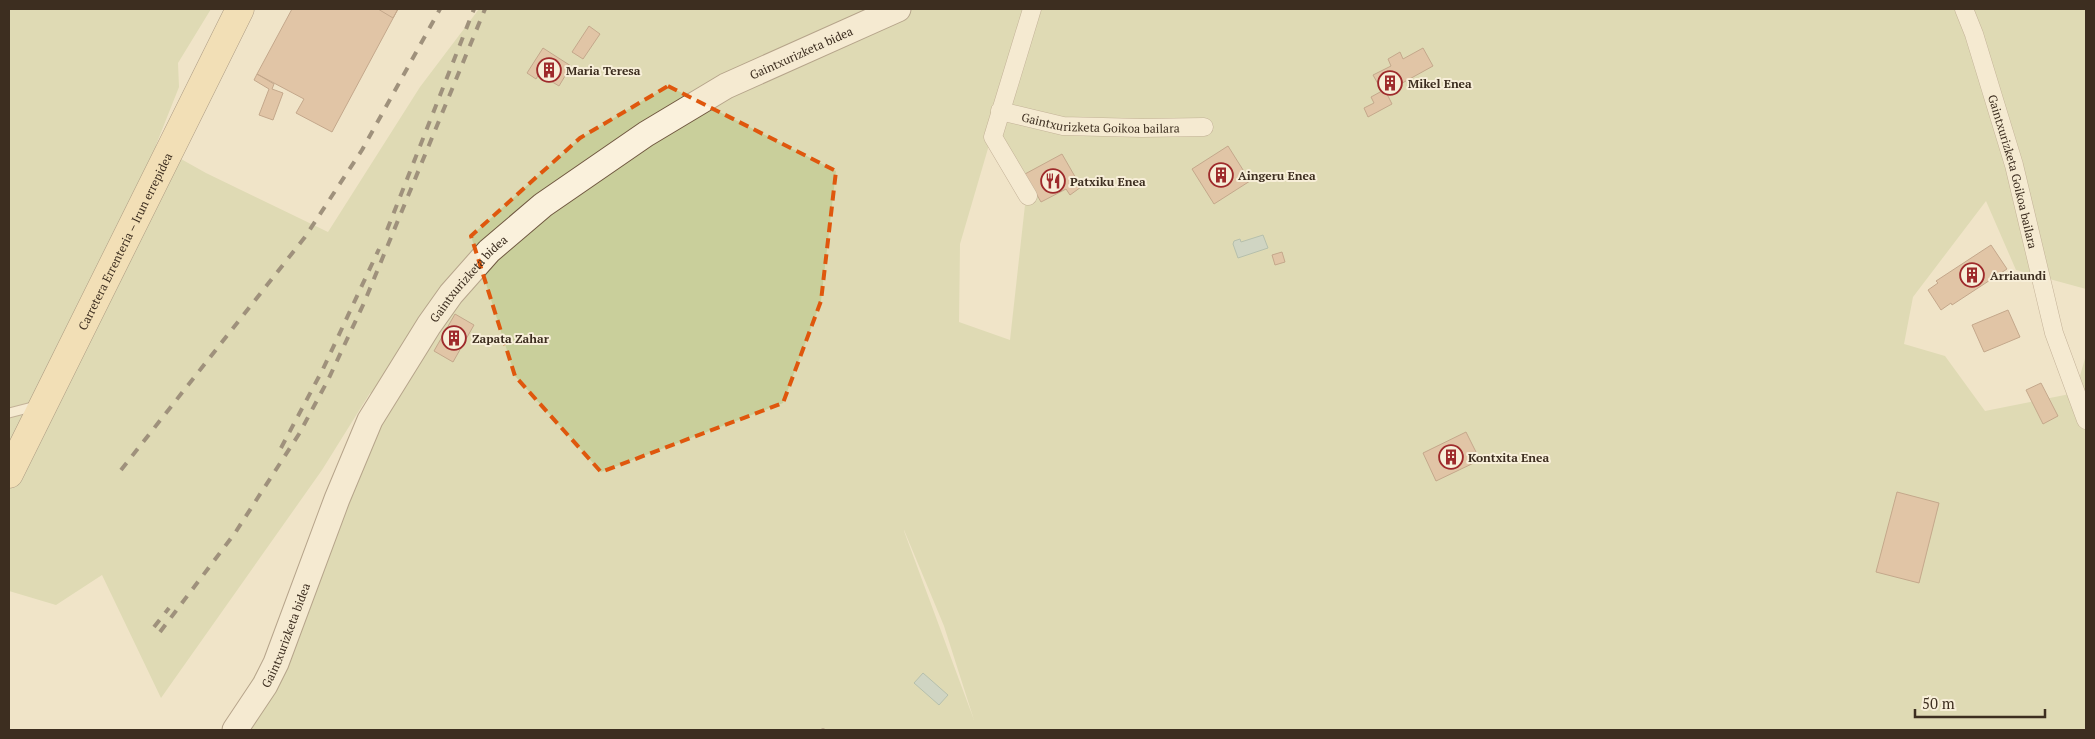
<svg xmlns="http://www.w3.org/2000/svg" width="2095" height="739" font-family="'PT Serif',serif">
<rect width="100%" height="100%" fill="#f0e4c8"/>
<path fill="#c9cf9b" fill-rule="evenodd" d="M 9,9 L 211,9 L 178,63 L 179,87 L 156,145 L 206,173 L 328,232 L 420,87 L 479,9 L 2086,9 L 2086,289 L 2016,270 L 1986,201 L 1913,297 L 1904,344 L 1945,356 L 1985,411 L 2075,393 L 2086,355 L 2086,730 L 223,730 L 330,545 L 382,402 L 370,393 L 322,470 L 161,698 L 102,575 L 56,605 L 9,591 ZM 989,145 L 1025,205 L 1010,340 L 959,322 L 960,244 ZM 904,530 L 944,626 L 974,720 L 904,531 Z"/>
<path fill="#a9c4bc" stroke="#6f938a" d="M 1263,235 L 1268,248 L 1238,258 L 1233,244 L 1234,241 L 1240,239 L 1241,242 Z
M 923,673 L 948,695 L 939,705 L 914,683 Z"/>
<path fill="#cf9f7d" stroke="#8d5f41" d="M 292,9 L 398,9 L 332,132 L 296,113 L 304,99 L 257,74 Z
M 378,9 L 398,9 L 393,18 Z
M 589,26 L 600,34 L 583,59 L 572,52 Z
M 543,48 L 571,66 L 559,86 L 539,74 L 536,79 L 527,73 Z
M 1423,48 L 1433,66 L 1386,92 L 1392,104 L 1368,117 L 1364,108 L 1374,103 L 1371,97 L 1382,91 L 1373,75 L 1391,66 L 1388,59 L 1400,52 L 1403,59 Z
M 257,74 L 274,84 L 272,89 L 283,93 L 273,120 L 259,115 L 269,89 L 254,80 Z
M 1228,146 L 1250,181 L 1214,204 L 1192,169 Z
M 1062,154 L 1081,187 L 1070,195 L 1066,189 L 1041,202 L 1025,174 Z
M 1991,245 L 2007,269 L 1952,305 L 1951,303 L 1941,310 L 1928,290 L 1938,283 L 1936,281 Z
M 1282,252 L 1285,262 L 1275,265 L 1272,255 Z
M 2008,310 L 2020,337 L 1984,352 L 1972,325 Z
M 455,314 L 474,325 L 453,362 L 434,351 Z
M 2041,383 L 2058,416 L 2043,424 L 2026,390 Z
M 1466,432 L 1480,460 L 1436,481 L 1423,453 Z
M 1897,492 L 1939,503 L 1919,583 L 1876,572 Z"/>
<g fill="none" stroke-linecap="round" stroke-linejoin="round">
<g stroke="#8d765c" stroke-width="11">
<path id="lane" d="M 9,413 L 36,406"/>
</g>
<g stroke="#8d765c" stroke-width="19">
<g id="street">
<path id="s1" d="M 1964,9 L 1974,34 L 2014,165 L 2054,333 L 2086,420"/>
<path id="s2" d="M 1000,111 L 1063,126 L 1142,128 L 1204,127"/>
<path d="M 1028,196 L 993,137 L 1032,9"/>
</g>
</g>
<g stroke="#6f573f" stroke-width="27">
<g id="secondary">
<path id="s3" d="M 235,730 L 265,685 L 276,663 L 337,499 L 370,420 L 429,325 L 451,294 L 489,251 L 543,205 L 646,134 L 726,86 L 898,9"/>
</g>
</g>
<g stroke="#5b4430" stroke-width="29">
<g id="primary">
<path id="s4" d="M 9,474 L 240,9"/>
</g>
</g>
<path stroke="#8d765c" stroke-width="3" stroke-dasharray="4 2.5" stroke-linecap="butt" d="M 823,728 L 823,730"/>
<use href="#lane" stroke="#faf1dc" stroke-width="9"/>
<use href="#street" stroke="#faf1dc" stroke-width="18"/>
<use href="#secondary" stroke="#faf1dc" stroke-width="25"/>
<use href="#primary" stroke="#f3d9a0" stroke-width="28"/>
<path stroke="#3d2e20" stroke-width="4" stroke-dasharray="9 9" stroke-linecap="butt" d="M 387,230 L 474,9
M 281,448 L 323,369 L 379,249
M 121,470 L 305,237 L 362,150 L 440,9
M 154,627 L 169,608
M 160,632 L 235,533 L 299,434 L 328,380 L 364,303 L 485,9"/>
</g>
<path d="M0 0H2095V739H0ZM 668,86 L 836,171 L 821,301 L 783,403 L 601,472 L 515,376 L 471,236 L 580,138 Z" fill="#f0e4c8" fill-opacity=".55" fill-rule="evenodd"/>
<path fill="none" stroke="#df570d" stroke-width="4" stroke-dasharray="10 6" stroke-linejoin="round" d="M 668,86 L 836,171 L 821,301 L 783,403 L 601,472 L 515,376 L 471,236 L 580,138 Z"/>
<defs>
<g id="building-ring" transform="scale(1.25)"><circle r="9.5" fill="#f7eed8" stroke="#9e2a2b" stroke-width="1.5"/><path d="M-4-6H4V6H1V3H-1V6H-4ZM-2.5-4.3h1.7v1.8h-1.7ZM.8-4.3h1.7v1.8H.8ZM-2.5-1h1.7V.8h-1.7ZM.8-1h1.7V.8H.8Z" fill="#9e2a2b"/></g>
<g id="restaurant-ring" transform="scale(1.25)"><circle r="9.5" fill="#f7eed8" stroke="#9e2a2b" stroke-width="1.5"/><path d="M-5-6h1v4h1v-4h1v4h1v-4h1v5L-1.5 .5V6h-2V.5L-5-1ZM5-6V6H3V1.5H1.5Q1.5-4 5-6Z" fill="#9e2a2b"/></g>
</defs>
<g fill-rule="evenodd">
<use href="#building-ring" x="549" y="70"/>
<use href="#building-ring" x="1390" y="83"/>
<use href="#building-ring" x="1221" y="175"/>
<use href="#restaurant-ring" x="1053" y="181"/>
<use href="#building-ring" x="1972" y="275"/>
<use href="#building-ring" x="454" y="338"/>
<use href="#building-ring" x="1451" y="457"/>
</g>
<g text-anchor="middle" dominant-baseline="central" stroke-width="4" stroke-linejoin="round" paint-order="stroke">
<g font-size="12" fill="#3d2e20" stroke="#f7eed8">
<text stroke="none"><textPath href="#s3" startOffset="918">Gaintxurizketa bidea</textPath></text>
<text stroke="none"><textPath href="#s2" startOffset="102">Gaintxurizketa Goikoa bailara</textPath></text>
<text stroke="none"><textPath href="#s1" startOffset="170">Gaintxurizketa Goikoa bailara</textPath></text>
<text stroke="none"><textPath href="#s4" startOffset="260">Carretera Errenteria – Irun errepidea</textPath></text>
<text stroke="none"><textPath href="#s3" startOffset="512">Gaintxurizketa bidea</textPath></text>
<text stroke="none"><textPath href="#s3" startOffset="108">Gaintxurizketa bidea</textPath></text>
</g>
<g font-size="12" font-weight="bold" fill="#3d2e20" stroke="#f7eed8" text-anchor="start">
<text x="566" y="70">Maria Teresa</text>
<text x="1408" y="83">Mikel Enea</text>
<text x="1238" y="175">Aingeru Enea</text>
<text x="1070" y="181">Patxiku Enea</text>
<text x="1990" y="275">Arriaundi</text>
<text x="472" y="338">Zapata Zahar</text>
<text x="1468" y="457">Kontxita Enea</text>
</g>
</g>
<rect width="2095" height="739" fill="none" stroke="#3d2e20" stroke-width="20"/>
<path d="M1915 709v8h130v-8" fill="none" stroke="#3d2e20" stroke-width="2.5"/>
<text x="1922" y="709" font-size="15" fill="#3d2e20" stroke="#f7eed8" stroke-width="4" paint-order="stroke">50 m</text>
</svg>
